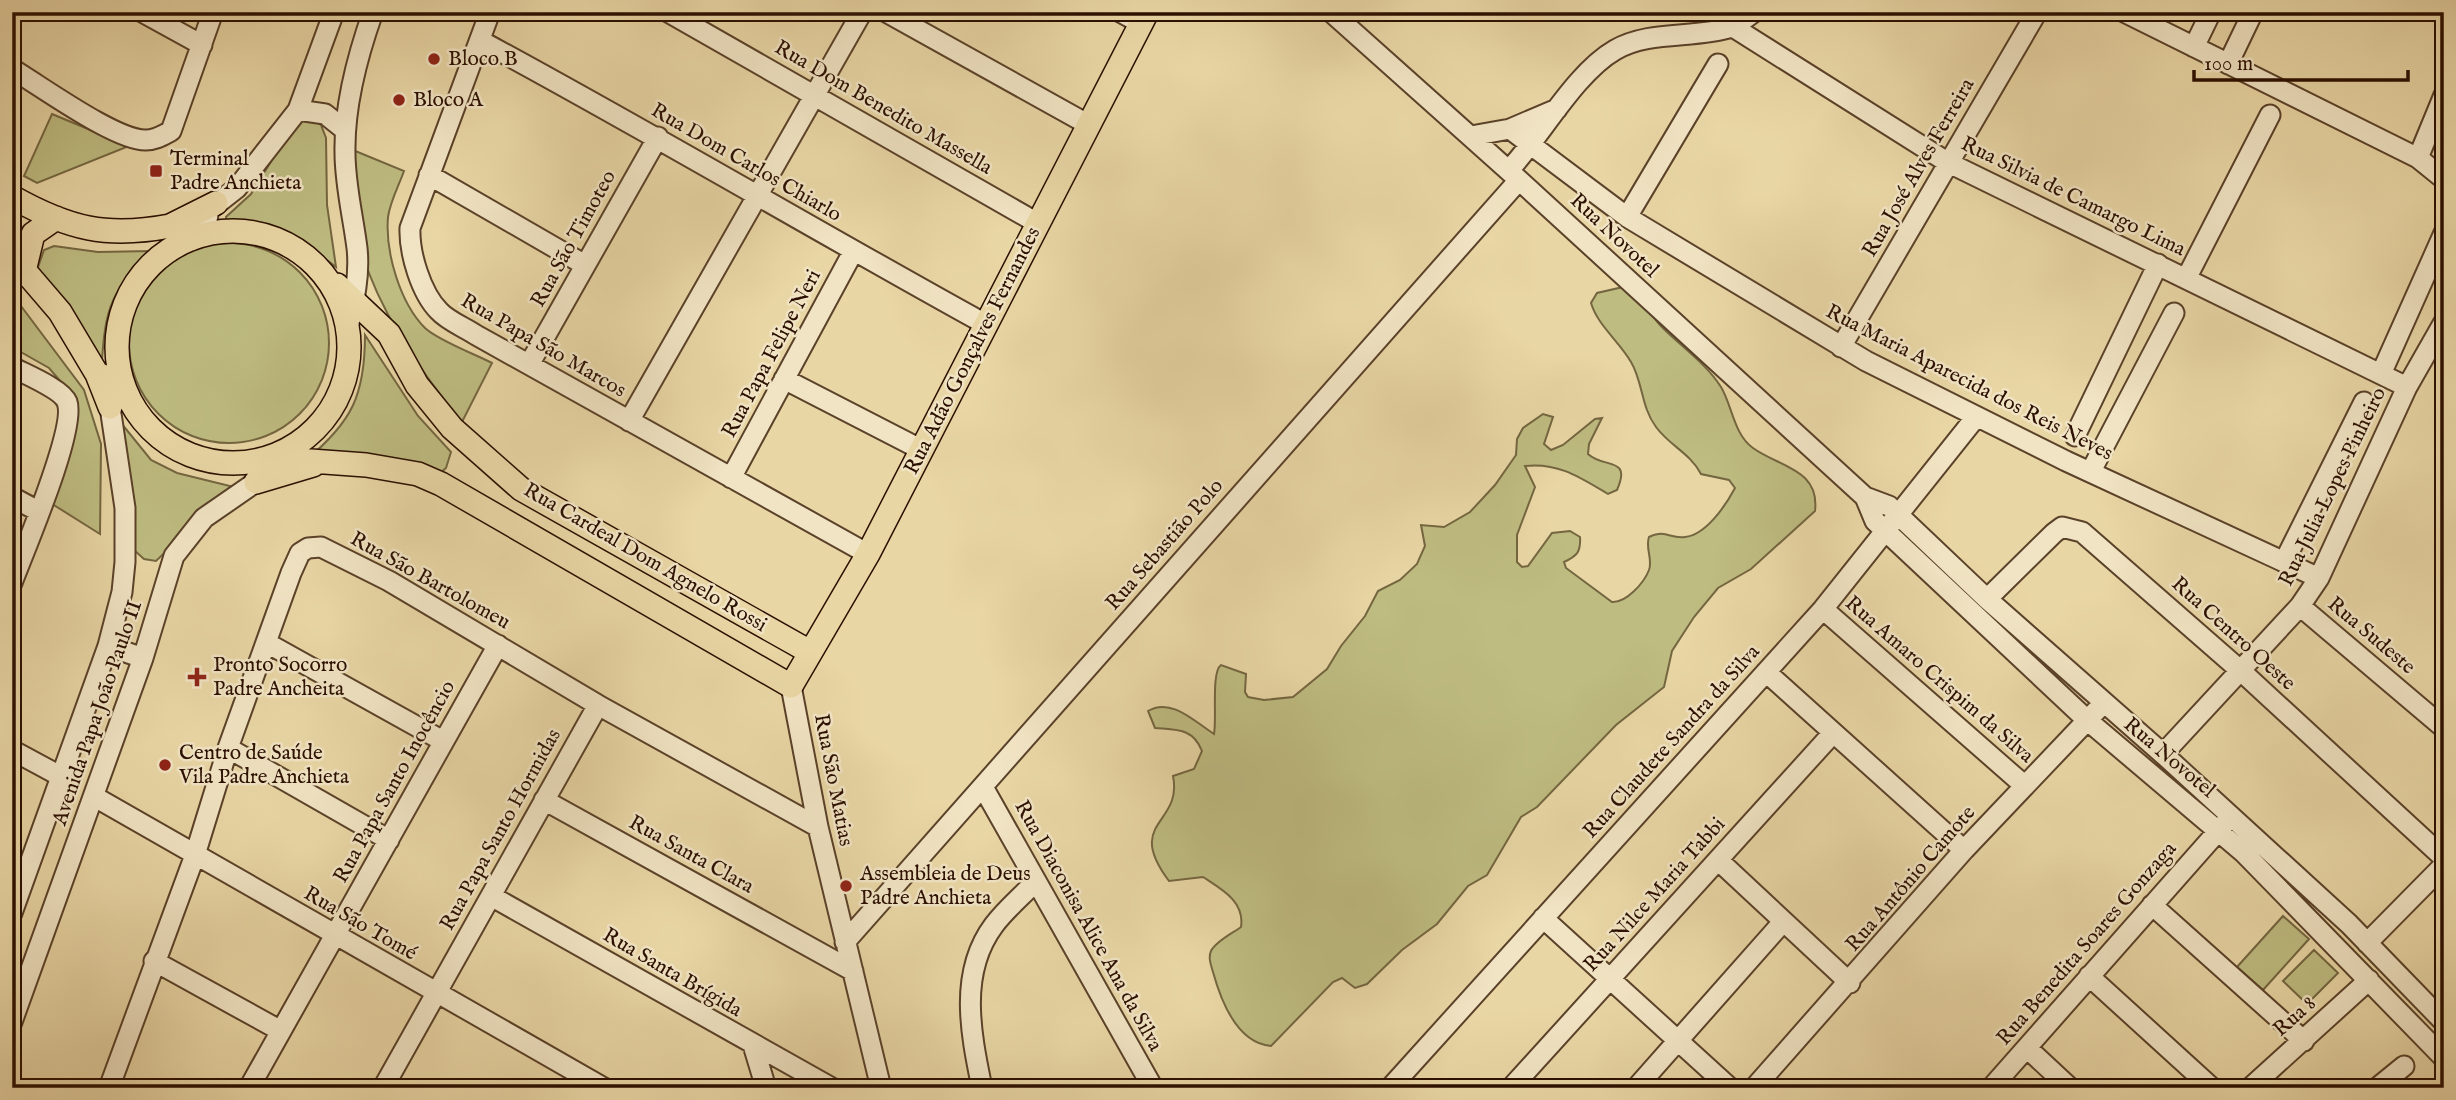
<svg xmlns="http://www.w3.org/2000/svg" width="2456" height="1100" font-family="'IM FELL English',serif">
<rect width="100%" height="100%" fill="#e9d6a5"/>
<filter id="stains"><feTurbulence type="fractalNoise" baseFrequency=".00286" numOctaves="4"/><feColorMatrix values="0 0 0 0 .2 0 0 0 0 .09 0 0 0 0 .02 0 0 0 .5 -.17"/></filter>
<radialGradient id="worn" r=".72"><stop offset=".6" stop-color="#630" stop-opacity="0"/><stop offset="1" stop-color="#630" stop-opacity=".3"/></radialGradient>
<path fill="#bebc81" stroke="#746640" stroke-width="2" d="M 52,114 L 129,146 L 37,183 L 24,176 Z
M 299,116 L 310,117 L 321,125 L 326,138 L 327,205 L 336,267 C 298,237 275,230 227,227 L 226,217 L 251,194 Z
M 348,148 L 404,171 C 399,185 390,202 388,217 C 385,252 400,303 425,328 C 439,341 475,354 492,363 L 462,422 C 419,370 372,302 357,234 C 351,207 351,176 348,148 Z
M129 343a100 100 0 1 1 200 0a100 100 0 1 1-200 0Z
M 54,246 L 98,252 L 150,251 C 106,297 105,313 101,375 L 37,270 L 44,250 Z
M 1629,281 C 1639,295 1648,312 1660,325 C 1679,345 1706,363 1721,387 C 1732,405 1734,435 1753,448 C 1779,467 1820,469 1815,511 L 1751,569 L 1718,588 L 1694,617 L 1672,651 L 1664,687 L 1616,725 L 1537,807 L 1521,817 L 1487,875 L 1468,886 L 1437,924 L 1402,950 L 1367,984 L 1355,988 L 1342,978 L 1333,982 L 1271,1046 C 1237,1043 1221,1001 1213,972 C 1211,965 1208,958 1211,951 C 1216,941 1233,933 1241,927 C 1245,901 1221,889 1203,877 L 1169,881 C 1124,821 1183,825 1173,776 L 1194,769 L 1202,751 C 1193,728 1177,730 1155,728 L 1148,711 C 1171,697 1195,722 1214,734 C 1217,718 1211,672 1221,665 L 1246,674 L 1245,692 L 1248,697 L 1264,700 L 1293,697 L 1327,669 L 1341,646 L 1365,616 L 1378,591 L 1400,580 L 1417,564 L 1425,546 L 1421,525 L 1444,527 L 1470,512 L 1495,485 L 1516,455 L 1517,439 L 1523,428 L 1543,414 L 1553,417 L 1544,444 L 1551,450 L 1563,445 L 1595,419 L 1602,418 L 1589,444 L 1588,454 C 1604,469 1632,456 1617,490 L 1608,494 C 1581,478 1558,462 1525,466 L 1535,487 L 1517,535 L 1517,562 L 1522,567 L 1528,566 L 1552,533 L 1570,531 L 1580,537 C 1581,552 1577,556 1564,562 L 1566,568 L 1612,602 C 1626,603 1644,583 1649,570 C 1653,559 1645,548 1649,537 C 1667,529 1669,539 1685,537 C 1706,535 1726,505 1735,488 L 1729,480 L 1701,474 C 1690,453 1670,446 1656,427 C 1641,407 1643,382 1631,362 C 1619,341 1598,326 1591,303 L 1597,293 L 1623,287 Z
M 12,294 L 84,390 L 101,444 L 100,534 L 49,502 L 75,398 L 49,368 L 12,347 Z
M 365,335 L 418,416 L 451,452 L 446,468 L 435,478 L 306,460 C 352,422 365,395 365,335 Z
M 117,418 L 151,460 L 177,473 L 234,487 L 156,561 L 144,559 L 134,550 Z
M 2283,916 L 2309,939 L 2263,990 L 2237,967 Z
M 2314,950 L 2338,973 L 2307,1004 L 2283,981 Z"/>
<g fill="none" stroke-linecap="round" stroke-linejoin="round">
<g stroke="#5a4129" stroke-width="23">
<path id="minor" d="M 142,12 L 202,45
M 490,12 L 410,228 C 409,253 421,293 439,311 C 448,321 464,327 476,335 L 868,554
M 668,12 L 1039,224
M 886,12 L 1089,125
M 1120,12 L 1142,24
M 1331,12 L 1519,180 L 1865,497 L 1889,506 L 1987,599 L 2163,754 L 2349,924 L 2444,1022
M 2124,12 L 2418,158 L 2444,179
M 1733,27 L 1947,162 L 2407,387
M 481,41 C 652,133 818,232 987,325
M 2194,47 L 2211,12
M 2228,64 L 2253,12
M 12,69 C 41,86 116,141 146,140 C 156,140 163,135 171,131 L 213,12
M 298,110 L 325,114 L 345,130
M 1510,129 L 1627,217 L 1866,361 L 2066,461 L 2319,578
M 1471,136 L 1510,129 L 1557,109
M 2418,158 L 2444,95
M 1509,170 C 1541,136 1575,73 1615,50 C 1649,30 1695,39 1732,27 C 1739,24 1747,17 1754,12
M 429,175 L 585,265
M 1627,217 L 1718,64
M 204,235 L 209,210 L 237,188 L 298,110 L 334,12
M 2187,277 L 2270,115
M 348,327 C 354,301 360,275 357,248 C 353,216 345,185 345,153 C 344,105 357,57 373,12
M 1841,347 L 2037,12
M 530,363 L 658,137
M 12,367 C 25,374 62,389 67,402 C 77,428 24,551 12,583
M 2381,374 L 2444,233
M 784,379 L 922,450
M 629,421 L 862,12
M 2075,436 L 2158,264
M 2091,471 L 2174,313
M 731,478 L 853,252
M 12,497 L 38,511
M 1865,497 L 1875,521 L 2087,720 L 2244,853 L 2444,1058
M 2284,562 L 2364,402
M 1987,599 L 2054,533 L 2062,527 L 2082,532 L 2241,671 L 2444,858
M 2300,606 L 2444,728
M 1823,609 L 2025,786
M 267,643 L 443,741
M 108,646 L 143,658
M 1766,672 L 1964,850
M 791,686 L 818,827 L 881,1088
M 228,748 L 389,840
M 12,750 L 60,776
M 2163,754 L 2300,606 L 2319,578 L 2407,387 L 2444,322
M 983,787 L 1153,1088
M 95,797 L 604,1088
M 544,800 L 853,971
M 1718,860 L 1850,983
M 491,896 L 832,1088
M 2152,905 L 2304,1041
M 12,913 L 108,646 L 122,592 L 125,562 L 125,508 L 110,407 L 114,395 L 123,388
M 1543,918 L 1730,1088
M 845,942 L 1519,180
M 2367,943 L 2444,865
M 154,961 L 281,1031
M 2089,976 L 2212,1088
M 12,1022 L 143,658 L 174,556 L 204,518 L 256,482 L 277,455
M 753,1045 L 766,1088
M 2027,1048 L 2070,1088
M 109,1088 L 195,855 L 228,748 L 291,573 L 300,553 L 308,548 L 321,547 L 389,581 L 598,705 L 818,827
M 249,1088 L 498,645
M 383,1088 L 598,705
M 982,1088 C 971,1034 958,973 994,925 C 1006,909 1022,896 1035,882
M 1390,1088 L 1823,609 L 1976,417
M 1511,1088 L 1833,733
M 1636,1088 L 1782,923
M 1754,1088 L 1964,850 L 2097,710
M 1991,1088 L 2227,821
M 2250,1088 L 2369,980
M 2377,1088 L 2404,1066"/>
</g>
<g stroke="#2b0f00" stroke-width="26">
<path id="major" d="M 12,197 C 69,229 107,238 170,226 L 191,239
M 170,226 L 216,203
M117 347a116 116 0 1 1 232 0a116 116 0 1 1-232 0Z
M 12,256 L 60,312 L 97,374 L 107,378 L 120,377
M 25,267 L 33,234 L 56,218
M 337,285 L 389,334 L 417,385 L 452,428 L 521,489 L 810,652
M 97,374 L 110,407
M 282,453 L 297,460 L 366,465 L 418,474 L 441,484 L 791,686 L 868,554 L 1147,12
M 256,482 L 313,465"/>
</g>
<use href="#minor" stroke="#f1e4c4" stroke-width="19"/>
<use href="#major" stroke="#e9d6a5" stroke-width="23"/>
</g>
<g fill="#8f2418" stroke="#f1e4c4" stroke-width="2.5">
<circle cx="434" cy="59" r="7"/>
<circle cx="399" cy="100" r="7"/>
<rect x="149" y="164" width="14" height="14" rx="3.5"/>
<path d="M193.5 666.5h7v7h7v7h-7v7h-7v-7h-7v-7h7z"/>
<circle cx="165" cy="765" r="7"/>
<circle cx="846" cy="886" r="7"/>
</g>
<g text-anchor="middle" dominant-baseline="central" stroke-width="5" stroke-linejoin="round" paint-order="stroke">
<g font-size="21" fill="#2b0f00" stroke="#f1e4c4" text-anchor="start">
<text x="448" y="59">Bloco B</text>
<text x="413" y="100">Bloco A</text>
<text x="170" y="159">Terminal<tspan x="170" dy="24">Padre Anchieta</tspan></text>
<text x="213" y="665">Pronto Socorro<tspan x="213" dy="24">Padre Ancheita</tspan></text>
<text x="179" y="753">Centro de Saúde<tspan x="179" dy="24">Vila Padre Anchieta</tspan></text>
<text x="860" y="874">Assembleia de Deus<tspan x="860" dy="24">Padre Anchieta</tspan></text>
</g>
<g font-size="21" fill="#2b0f00" stroke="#f1e4c4">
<text transform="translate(883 108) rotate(30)">Rua Dom Benedito Massella</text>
<text transform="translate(746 163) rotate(30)">Rua Dom Carlos Chiarlo</text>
<text transform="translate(1919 168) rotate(-60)">Rua José Alves Ferreira</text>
<text transform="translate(2073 197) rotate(26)">Rua Silvia de Camargo Lima</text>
<text transform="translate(1614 236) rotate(43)">Rua Novotel</text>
<text transform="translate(574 239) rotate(-61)">Rua São Timoteo</text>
<text transform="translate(543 346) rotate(30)">Rua Papa São Marcos</text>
<text transform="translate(973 351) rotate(-63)">Rua Adão Gonçalves Fernandes</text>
<text transform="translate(772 354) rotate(-62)">Rua Papa Felipe Neri</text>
<text transform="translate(1969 383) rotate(27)">Rua Maria Aparecida dos Reis Neves</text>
<text transform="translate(2333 487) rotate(-64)">Rua Julia Lopes Pinheiro</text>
<text transform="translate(1165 545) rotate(-49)">Rua Sebastião Polo</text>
<text transform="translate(645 558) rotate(30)">Rua Cardeal Dom Agnelo Rossi</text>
<text transform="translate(430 581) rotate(29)">Rua São Bartolomeu</text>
<text transform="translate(2233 634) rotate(42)">Rua Centro Oeste</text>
<text transform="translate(2371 636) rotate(40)">Rua Sudeste</text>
<text transform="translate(1939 680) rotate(41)">Rua Amaro Crispim da Silva</text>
<text transform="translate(98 713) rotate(-71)">Avenida Papa João Paulo II</text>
<text transform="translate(1672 742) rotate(-48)">Rua Claudete Sandra da Silva</text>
<text transform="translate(2169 758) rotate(40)">Rua Novotel</text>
<text transform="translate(833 780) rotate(79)">Rua São Matias</text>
<text transform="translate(395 782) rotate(-61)">Rua Papa Santo Inocêncio</text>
<text transform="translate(501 830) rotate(-61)">Rua Papa Santo Hormidas</text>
<text transform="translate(691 855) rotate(29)">Rua Santa Clara</text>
<text transform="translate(1911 879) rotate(-49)">Rua Antônio Camote</text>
<text transform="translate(1655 895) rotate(-48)">Rua Nilce Maria Tabbi</text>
<text transform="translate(360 924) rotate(30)">Rua São Tomé</text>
<text transform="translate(1088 926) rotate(61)">Rua Diaconisa Alice Ana da Silva</text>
<text transform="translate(2087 944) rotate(-49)">Rua Benedita Soares Gonzaga</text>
<text transform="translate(672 973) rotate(30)">Rua Santa Brígida</text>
<text transform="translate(2295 1017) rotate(-42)">Rua 8</text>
</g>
</g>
<rect width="2456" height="1100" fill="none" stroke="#e9d6a5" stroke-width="42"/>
<rect x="14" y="14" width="2428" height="1072" fill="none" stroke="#2b0f00" stroke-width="3.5"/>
<rect x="21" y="21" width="2414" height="1058" fill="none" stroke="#2b0f00" stroke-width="2"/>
<path d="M2194 70v10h214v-10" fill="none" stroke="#2b0f00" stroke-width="3.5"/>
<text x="2204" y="70" font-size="21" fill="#2b0f00" stroke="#f1e4c4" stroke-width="5" paint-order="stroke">100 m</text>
<rect width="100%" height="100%" filter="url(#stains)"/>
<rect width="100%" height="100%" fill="url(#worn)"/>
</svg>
